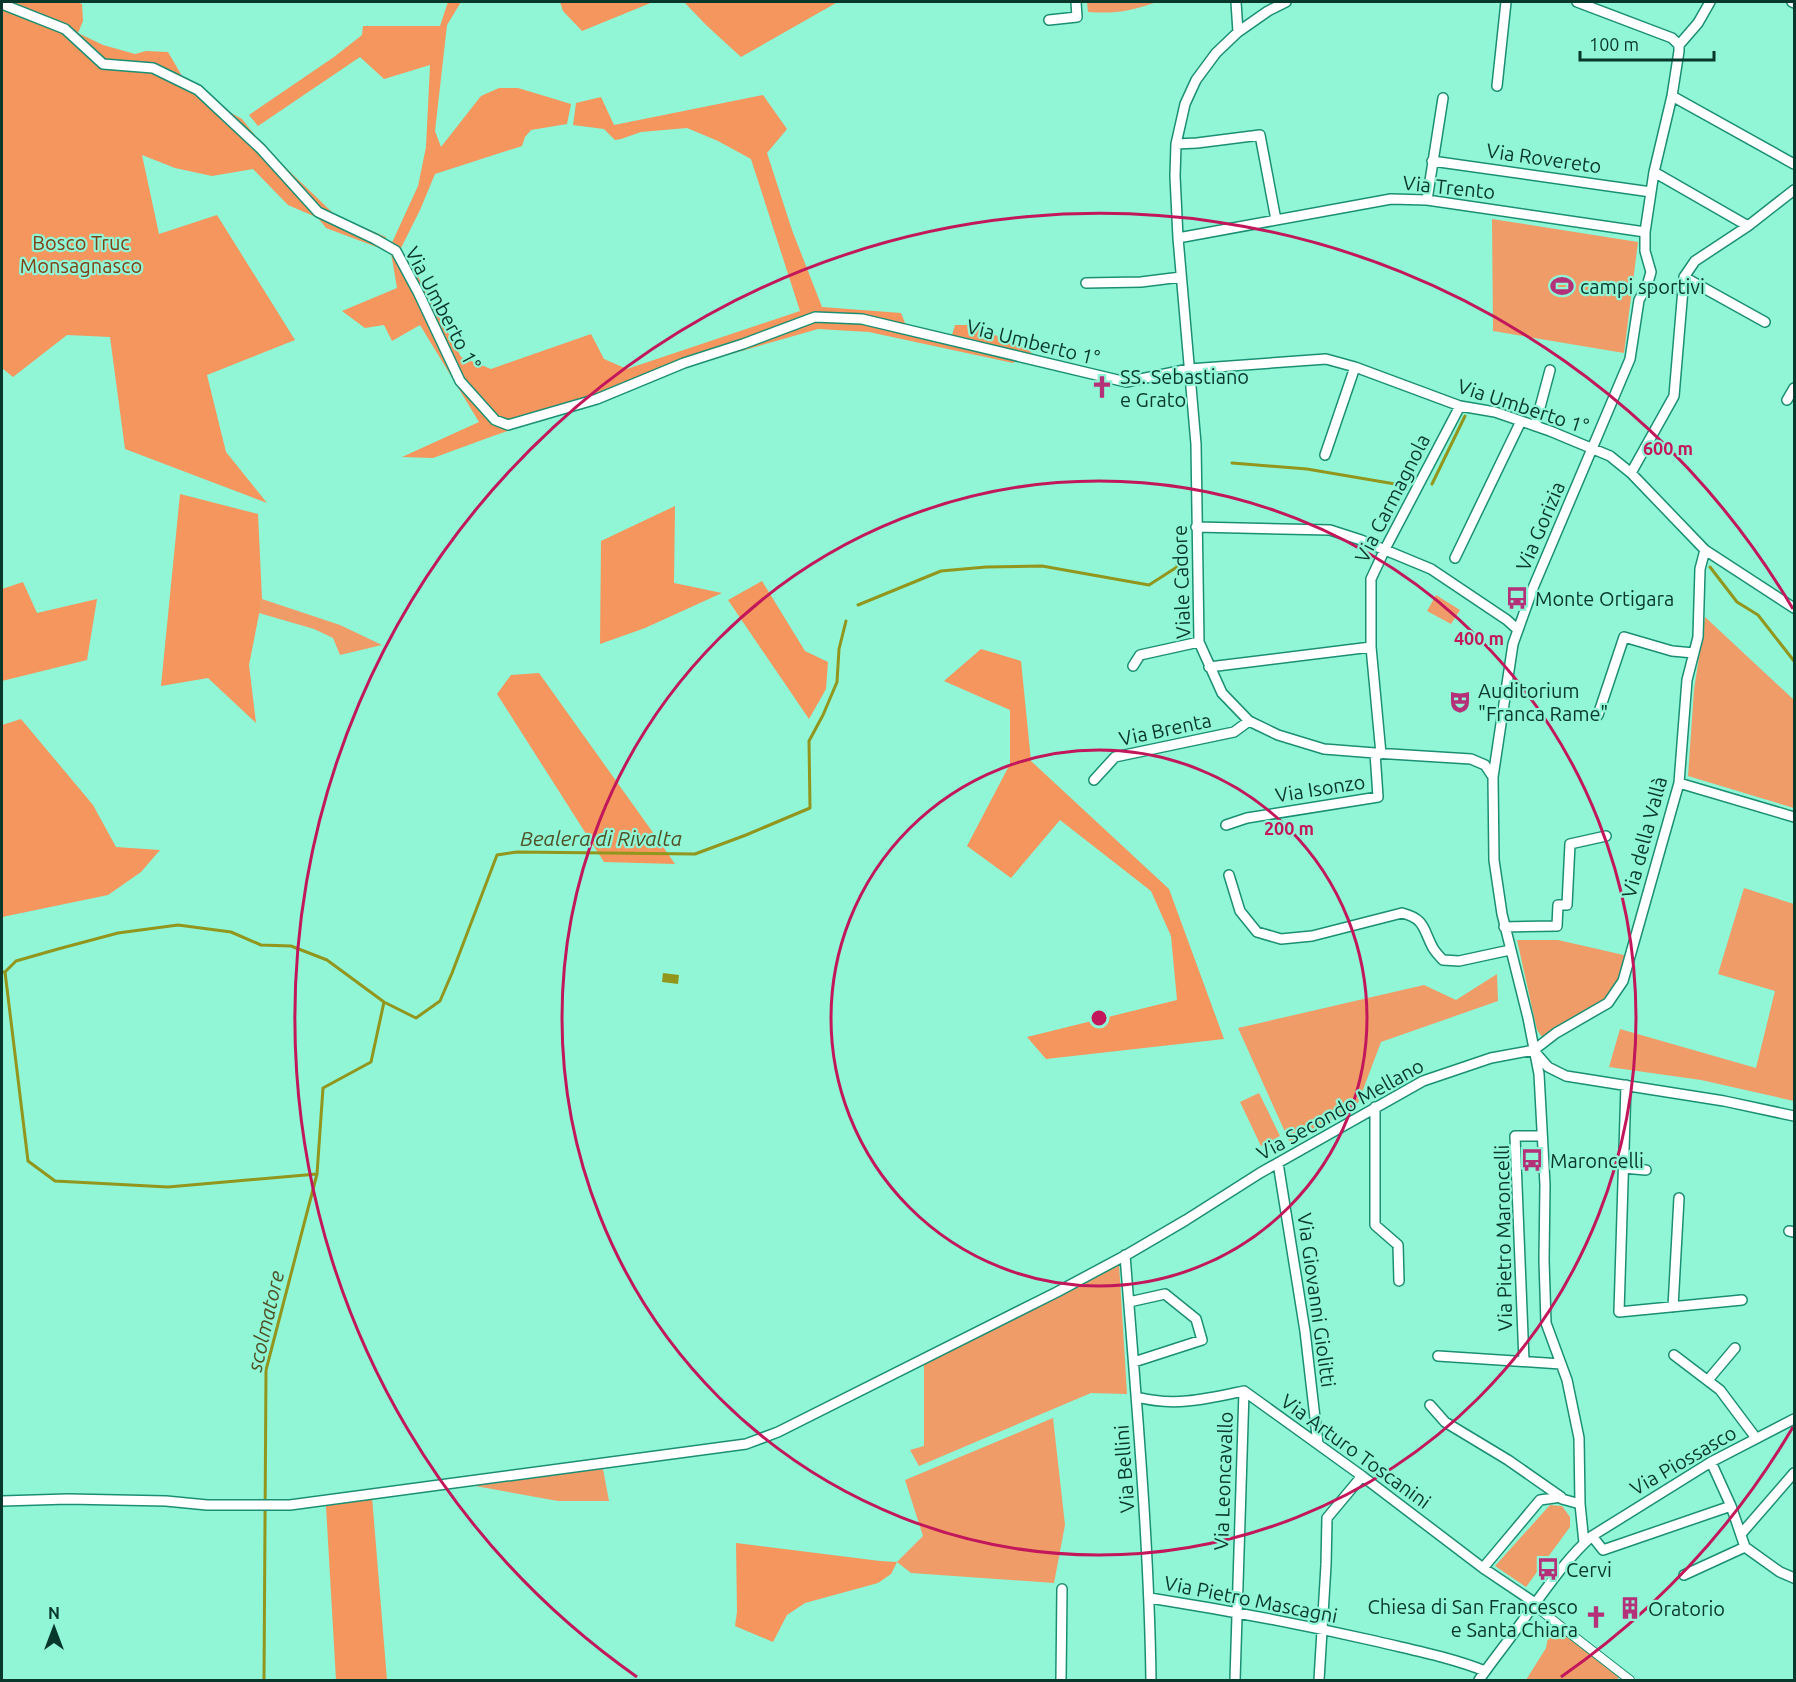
<svg xmlns="http://www.w3.org/2000/svg" width="1796" height="1682" font-family="Ubuntu,sans-serif">
<rect width="100%" height="100%" fill="#90f6d6"/>
<path fill="#ef9c69" d="M 1087,2 L 1157,2 C 1130,11 1117,14 1088,12 Z
M 1492,219 L 1638,242 L 1624,353 L 1493,331 Z
M 1436,595 L 1460,610 L 1451,624 L 1427,611 Z
M 262,599 L 340,625 L 382,645 L 340,655 L 333,638 L 314,629 L 259,613 Z
M 1705,617 L 1794,700 L 1794,808 L 1688,776 L 1694,690 Z
M 1744,888 L 1794,904 L 1794,1101 L 1701,1080 L 1609,1067 L 1620,1029 L 1756,1068 L 1775,991 L 1718,974 Z
M 1517,940 L 1558,940 L 1628,956 L 1619,982 L 1606,1001 L 1542,1037 L 1537,1030 Z
M 1497,974 L 1498,1001 L 1381,1042 L 1358,1103 L 1291,1145 L 1238,1028 L 1424,985 L 1456,1000 Z
M 1259,1093 L 1280,1136 L 1261,1146 L 1240,1102 Z
M 1119,1263 L 1127,1394 L 1091,1393 L 919,1466 L 910,1450 L 924,1446 L 924,1362 Z
M 1053,1418 L 1065,1525 L 1054,1583 L 911,1573 L 897,1562 L 923,1536 L 905,1480 Z
M 603,1469 L 609,1501 L 558,1501 L 464,1484 Z
M 1550,1505 L 1562,1506 L 1570,1517 L 1570,1527 L 1526,1587 L 1495,1566 Z
M 1555,1624 L 1619,1677 L 1617,1680 L 1526,1680 L 1546,1648 L 1550,1627 Z"/>
<path fill="#f4965d" d="M 2,2 L 76,2 L 82,4 L 83,21 L 78,33 L 103,45 L 135,54 L 146,51 L 168,52 L 182,76 L 224,109 L 242,119 L 264,147 L 335,215 L 386,237 L 382,249 L 326,228 L 318,218 L 288,205 L 253,169 L 212,176 L 175,168 L 142,155 L 159,234 L 217,215 L 295,340 L 207,375 L 226,452 L 267,503 L 125,449 L 110,337 L 67,335 L 13,377 L 2,368 Z
M 448,2 L 461,2 L 447,25 L 435,131 L 441,147 L 481,96 L 499,88 L 518,88 L 571,104 L 567,124 L 531,130 L 525,137 L 522,146 L 435,174 L 420,210 L 400,250 L 416,273 L 461,357 L 491,369 L 591,334 L 604,359 L 627,369 L 800,311 L 751,159 L 718,141 L 687,128 L 641,132 L 621,139 L 615,140 L 604,129 L 573,125 L 576,103 L 601,97 L 614,125 L 763,95 L 787,129 L 767,153 L 792,230 L 822,307 L 901,313 L 907,328 L 952,335 L 955,325 L 973,325 L 1032,352 L 1013,363 L 869,332 L 818,329 L 686,367 L 606,398 L 493,436 L 433,458 L 402,457 L 479,422 L 420,325 L 392,341 L 384,325 L 365,328 L 342,311 L 397,288 L 390,247 L 418,186 L 426,147 L 430,65 L 384,79 L 360,57 L 258,126 L 249,115 L 334,57 L 362,35 L 363,26 L 440,26 Z
M 560,2 L 653,2 L 582,31 L 563,11 Z
M 684,2 L 835,2 L 836,3 L 741,57 L 706,25 Z
M 180,494 L 258,514 L 262,599 L 249,665 L 256,723 L 208,678 L 161,686 Z
M 675,506 L 674,583 L 722,593 L 645,628 L 600,644 L 601,541 Z
M 762,581 L 805,651 L 828,662 L 826,689 L 809,719 L 728,600 Z
M 23,582 L 37,613 L 97,599 L 87,660 L 2,681 L 2,589 Z
M 981,649 L 1021,661 L 1031,761 L 1169,889 L 1224,1039 L 1046,1059 L 1027,1037 L 1177,1000 L 1171,936 L 1151,891 L 1060,820 L 1011,878 L 967,846 L 1010,764 L 1010,710 L 944,681 Z
M 539,673 L 659,841 L 675,864 L 604,862 L 497,694 L 511,675 Z
M 21,719 L 93,805 L 116,847 L 160,850 L 141,872 L 108,895 L 2,917 L 2,725 Z
M 372,1497 L 387,1680 L 336,1680 L 326,1506 Z
M 736,1543 L 880,1561 L 897,1562 L 891,1574 L 878,1583 L 805,1603 L 787,1615 L 773,1642 L 735,1626 L 737,1612 Z"/>
<path fill="#92961d" d="M 663,973 L 679,975 L 678,984 L 662,982 Z"/>
<g fill="none" stroke-linecap="round" stroke-linejoin="round">
<path stroke="#92961d" stroke-width="3" d="M 1232,463 L 1307,469 L 1401,485
M 1432,484 L 1465,416
M 1710,567 L 1737,602 L 1758,615 L 1794,661
M 858,605 L 941,571 L 986,567 L 1042,566 L 1149,585 L 1177,567 L 1179,549
M 2,972 L 5,972 L 16,961 L 58,949 L 118,933 L 178,925 L 231,932 L 261,945 L 291,946 L 327,960 L 384,1002 L 416,1018 L 440,1001 L 452,973 L 497,855 L 517,852 L 695,854 L 746,835 L 810,808 L 809,741 L 823,715 L 837,682 L 839,649 L 846,621
M 5,972 L 28,1161 L 55,1181 L 168,1187 L 317,1174
M 264,1680 L 266,1370 L 317,1174 L 323,1088 L 371,1062 L 384,1002"/>
<g stroke="#1b8f73" stroke-width="10">
<path id="pedestrian" d="M 1535,1603 L 1540,1610 L 1630,1680"/>
</g>
<g stroke="#1b8f73" stroke-width="12">
<path id="minor" d="M 1236,2 L 1238,32
M 1286,2 L 1268,11 L 1238,32 L 1216,53 L 1196,80 L 1185,104 L 1176,144 L 1175,176 L 1178,238 L 1196,444 L 1199,642 L 1222,693 L 1249,721 L 1278,735 L 1324,749 L 1375,753 L 1471,759 L 1485,765 L 1493,777
M 1577,2 L 1672,38 L 1679,45 L 1679,51 L 1672,96 L 1654,172 L 1645,232 L 1645,251 L 1651,272 L 1647,286 L 1639,300 L 1630,359 L 1533,588 L 1513,644 L 1493,777 L 1494,860 L 1502,914 L 1528,1018 L 1539,1074 L 1545,1185 L 1544,1260 L 1546,1323 L 1567,1380 L 1579,1438 L 1580,1504 L 1584,1543
M 1792,2 L 1794,3
M 2,4 L 65,29 L 103,64 L 153,68 L 198,90 L 261,149 L 318,212 L 375,239 L 396,251 L 419,294 L 460,381 L 495,420 L 508,425 L 597,399 L 684,363 L 743,344 L 815,317 L 862,319 L 1126,382 L 1189,369 L 1326,359 L 1355,367 L 1460,406 L 1495,412 L 1550,431 L 1610,456 L 1631,473 L 1705,550 L 1794,608
M 1049,20 L 1077,17 L 1076,2
M 1679,45 L 1698,23 L 1710,2
M 1497,86 L 1506,2
M 1672,96 L 1794,164
M 1176,144 L 1197,143 L 1260,135 L 1276,220
M 1432,161 L 1651,192
M 1654,172 L 1748,226
M 1427,200 L 1443,98
M 1178,238 L 1391,199 L 1427,200 L 1645,232
M 1684,277 L 1765,322
M 1086,283 L 1141,282 L 1181,277
M 1787,400 L 1794,388
M 1535,426 L 1550,370
M 1325,455 L 1355,367
M 1631,473 L 1674,396 L 1684,277 L 1695,261 L 1748,226 L 1794,190
M 1196,527 L 1330,530 L 1361,540 L 1431,569 L 1507,620 L 1518,630
M 1455,558 L 1521,421
M 1133,666 L 1140,655 L 1199,642
M 1209,667 L 1371,647
M 1594,716 L 1598,715 L 1624,637 L 1672,651 L 1694,653
M 1381,754 L 1371,647 L 1371,579 L 1385,549 L 1460,406
M 1094,780 L 1115,757 L 1234,732 L 1249,721
M 1679,783 L 1794,817
M 1226,825 L 1247,818 L 1378,797 L 1375,753
M 1229,875 L 1240,911 L 1257,932 L 1281,939 L 1312,936 L 1402,913 C 1426,919 1423,930 1433,948 C 1436,953 1440,957 1443,960 L 1459,961 L 1510,950
M 1504,927 L 1557,926 L 1558,905 L 1567,905 L 1570,844 L 1606,836
M 1534,1051 L 1548,1067 L 1566,1076 L 1724,1101 L 1794,1116
M 1626,1085 L 1619,1312 L 1742,1300
M 1375,1107 L 1375,1225 L 1398,1245 L 1399,1281
M 1278,1163 L 1305,1331 L 1318,1444
M 1623,1168 L 1646,1170
M 1789,1231 L 1794,1232
M 1125,1255 C 1136,1397 1149,1538 1151,1680
M 1129,1302 L 1165,1294 L 1196,1319 L 1202,1340 L 1134,1362
M 1673,1307 L 1679,1198
M 1674,1355 L 1720,1390 L 1756,1438
M 1438,1356 L 1561,1364
M 1524,1361 L 1515,1136 L 1542,1136
M 1708,1380 L 1735,1348
M 1137,1397 C 1175,1407 1206,1399 1244,1391 L 1362,1476 L 1483,1568 L 1535,1603
M 1430,1405 L 1445,1422 L 1508,1460 L 1561,1497
M 1711,1462 L 1731,1506 L 1745,1547 L 1780,1572 L 1794,1578
M 2,1501 L 68,1499 L 166,1501 L 207,1505 L 290,1505 L 746,1444 L 778,1432 L 1057,1292 L 1128,1254 L 1186,1220 L 1260,1173 L 1423,1081 L 1491,1058 L 1534,1050 L 1556,1033 L 1608,1003 L 1623,981 L 1679,783 L 1687,680 L 1698,637 L 1700,569 L 1705,550
M 1741,1534 L 1794,1473
M 1592,1536 L 1603,1550 L 1731,1506
M 1483,1568 L 1540,1500 L 1561,1497 L 1562,1499 L 1580,1504
M 1684,1575 L 1745,1547
M 1150,1598 C 1226,1610 1300,1624 1375,1641 C 1412,1650 1450,1657 1485,1671
M 1061,1680 L 1062,1589
M 1235,1680 L 1244,1391
M 1319,1680 L 1326,1565 L 1327,1518 L 1362,1476
M 1479,1680 C 1494,1658 1511,1638 1526,1616 C 1546,1589 1567,1558 1592,1536 L 1711,1462 L 1794,1419"/>
</g>
<use href="#pedestrian" stroke="#fff" stroke-width="8"/>
<use href="#minor" stroke="#fff" stroke-width="9"/>
</g>
<g fill="none" stroke="#c2185b" stroke-width="3">
<circle cx="1099" cy="1018" r="268"/>
<circle cx="1099" cy="1018" r="537"/>
<path d="M1793 1427A805 805 0 0 1 1561 1677M637 1677A805 805 0 1 1 1793 609"/>
</g>
<defs>
<g id="stadium-bare" transform="scale(1.8)"><path d="M0-5a6.5 5 0 1 0 0 10a6.5 5 0 1 0 0-10ZM-3.5-1.8h7v3.6h-7Z" fill="#b43078" stroke="#90f6d6" stroke-width="2.5" paint-order="stroke"/></g>
<g id="church-bare" transform="scale(1.8)"><path d="M-1.2-6h2.4v3.5h3.3v2.4h-3.3V6h-2.4V-.1h-3.3v-2.4h3.3Z" fill="#b43078" stroke="#90f6d6" stroke-width="2.5" paint-order="stroke"/></g>
<g id="bus-bare" transform="scale(1.8)"><path d="M-5-6H5V4H4V6H2V4H-2V6H-4V4H-5ZM-3.5-4V0h7V-4ZM-3.5 1.2v1.5H-2V1.2ZM2 1.2v1.5H3.5V1.2Z" fill="#b43078" stroke="#90f6d6" stroke-width="2.5" paint-order="stroke"/></g>
<g id="theatre-bare" transform="scale(1.8)"><path d="M-5-5.5Q0-4 5-5.5V0Q5 5 0 6Q-5 5-5 0ZM-3.3-2.5H-1v1.5H-3.3ZM1-2.5H3.3v1.5H1ZM-2.8 1Q0 5.5 2.8 1Z" fill="#b43078" stroke="#90f6d6" stroke-width="2.5" paint-order="stroke"/></g>
<g id="building-bare" transform="scale(1.8)"><path d="M-4-6H4V6H1V3H-1V6H-4ZM-2.5-4.3h1.7v1.8h-1.7ZM.8-4.3h1.7v1.8H.8ZM-2.5-1h1.7V.8h-1.7ZM.8-1h1.7V.8H.8Z" fill="#b43078" stroke="#90f6d6" stroke-width="2.5" paint-order="stroke"/></g>
</defs>
<g fill-rule="evenodd">
<use href="#stadium-bare" x="1562" y="286"/>
<use href="#church-bare" x="1102" y="387"/>
<use href="#bus-bare" x="1517" y="598"/>
<use href="#theatre-bare" x="1460" y="702"/>
<use href="#bus-bare" x="1532" y="1160"/>
<use href="#bus-bare" x="1548" y="1569"/>
<use href="#building-bare" x="1630" y="1608"/>
<use href="#church-bare" x="1596" y="1617"/>
</g>
<g text-anchor="middle" dominant-baseline="central" stroke-width="4.5" stroke-linejoin="round" paint-order="stroke">
<g font-size="20" fill="#08372b" stroke="#90f6d6">
<text transform="translate(1544 158) rotate(8)">Via Rovereto</text>
<text transform="translate(1449 187) rotate(6)">Via Trento</text>
<text transform="translate(443 308) rotate(62)">Via Umberto 1°</text>
<text transform="translate(1033 342) rotate(14)">Via Umberto 1°</text>
<text transform="translate(1523 406) rotate(18)">Via Umberto 1°</text>
<text transform="translate(1392 498) rotate(-63)">Via Carmagnola</text>
<text transform="translate(1540 526) rotate(-67)">Via Gorizia</text>
<text transform="translate(1181 582) rotate(-92)">Viale Cadore</text>
<text transform="translate(1165 729) rotate(-12)">Via Brenta</text>
<text transform="translate(1320 788) rotate(-9)">Via Isonzo</text>
<text transform="translate(1644 837) rotate(-75)">Via della Vallà</text>
<text transform="translate(1340 1109) rotate(-29)">Via Secondo Mellano</text>
<text transform="translate(1503 1238) rotate(-91)">Via Pietro Maroncelli</text>
<text transform="translate(1317 1300) rotate(82)">Via Giovanni Giolitti</text>
<text transform="translate(1356 1451) rotate(36)">Via Arturo Toscanini</text>
<text transform="translate(1683 1460) rotate(-30)">Via Piossasco</text>
<text transform="translate(1124 1469) rotate(-94)">Via Bellini</text>
<text transform="translate(1223 1481) rotate(-88)">Via Leoncavallo</text>
<text transform="translate(1251 1599) rotate(11)">Via Pietro Mascagni</text>
</g>
<g font-size="20" fill="#7e4219" stroke="#90f6d6">
<text x="81" y="242">Bosco Truc<tspan x="81" dy="23">Monsagnasco</tspan></text>
</g>
<g font-size="20" fill="#08372b" stroke="#90f6d6" text-anchor="start">
<text x="1580" y="286">campi sportivi</text>
<text x="1120" y="376">SS. Sebastiano<tspan x="1120" dy="23">e Grato</tspan></text>
<text x="1535" y="598">Monte Ortigara</text>
<text x="1478" y="690">Auditorium<tspan x="1478" dy="23">"Franca Rame"</tspan></text>
<text x="1550" y="1160">Maroncelli</text>
<text x="1566" y="1569">Cervi</text>
<text x="1578" y="1606" text-anchor="end">Chiesa di San Francesco<tspan x="1578" dy="23">e Santa Chiara</tspan></text>
<text x="1648" y="1608">Oratorio</text>
</g>
<g font-size="21" font-style="italic" fill="#4f5124" stroke="#90f6d6">
<text x="601" y="838">Bealera di Rivalta</text>
<text transform="translate(265 1321) rotate(-77)">scolmatore</text>
</g>
</g>
<circle cx="1099" cy="1018" r="9" fill="#c2185b" stroke="#90f6d6" stroke-width="3"/>
<g font-size="18" text-anchor="middle" font-weight="bold" fill="#c2185b" stroke="#90f6d6" stroke-width="4.5" stroke-linejoin="round" paint-order="stroke">
<text x="1668" y="455">600 m</text>
<text x="1479" y="645">400 m</text>
<text x="1289" y="835">200 m</text>
</g>
<rect width="1796" height="1682" fill="none" stroke="#08372b" stroke-width="6"/>
<g transform="translate(54 1628)" stroke="#90f6d6" stroke-width="4.5" paint-order="stroke">
<path d="M0-4.5L10 22L0 15L-10 22Z" fill="#08372b"/>
<text y="-9" font-size="16" font-weight="bold" text-anchor="middle" fill="#08372b">N</text>
</g>
<path d="M1580 51v9h134v-9" fill="none" stroke="#08372b" stroke-width="3"/>
<text x="1589" y="51" font-size="18" fill="#08372b" stroke="#90f6d6" stroke-width="4.5" paint-order="stroke">100 m</text>
</svg>
